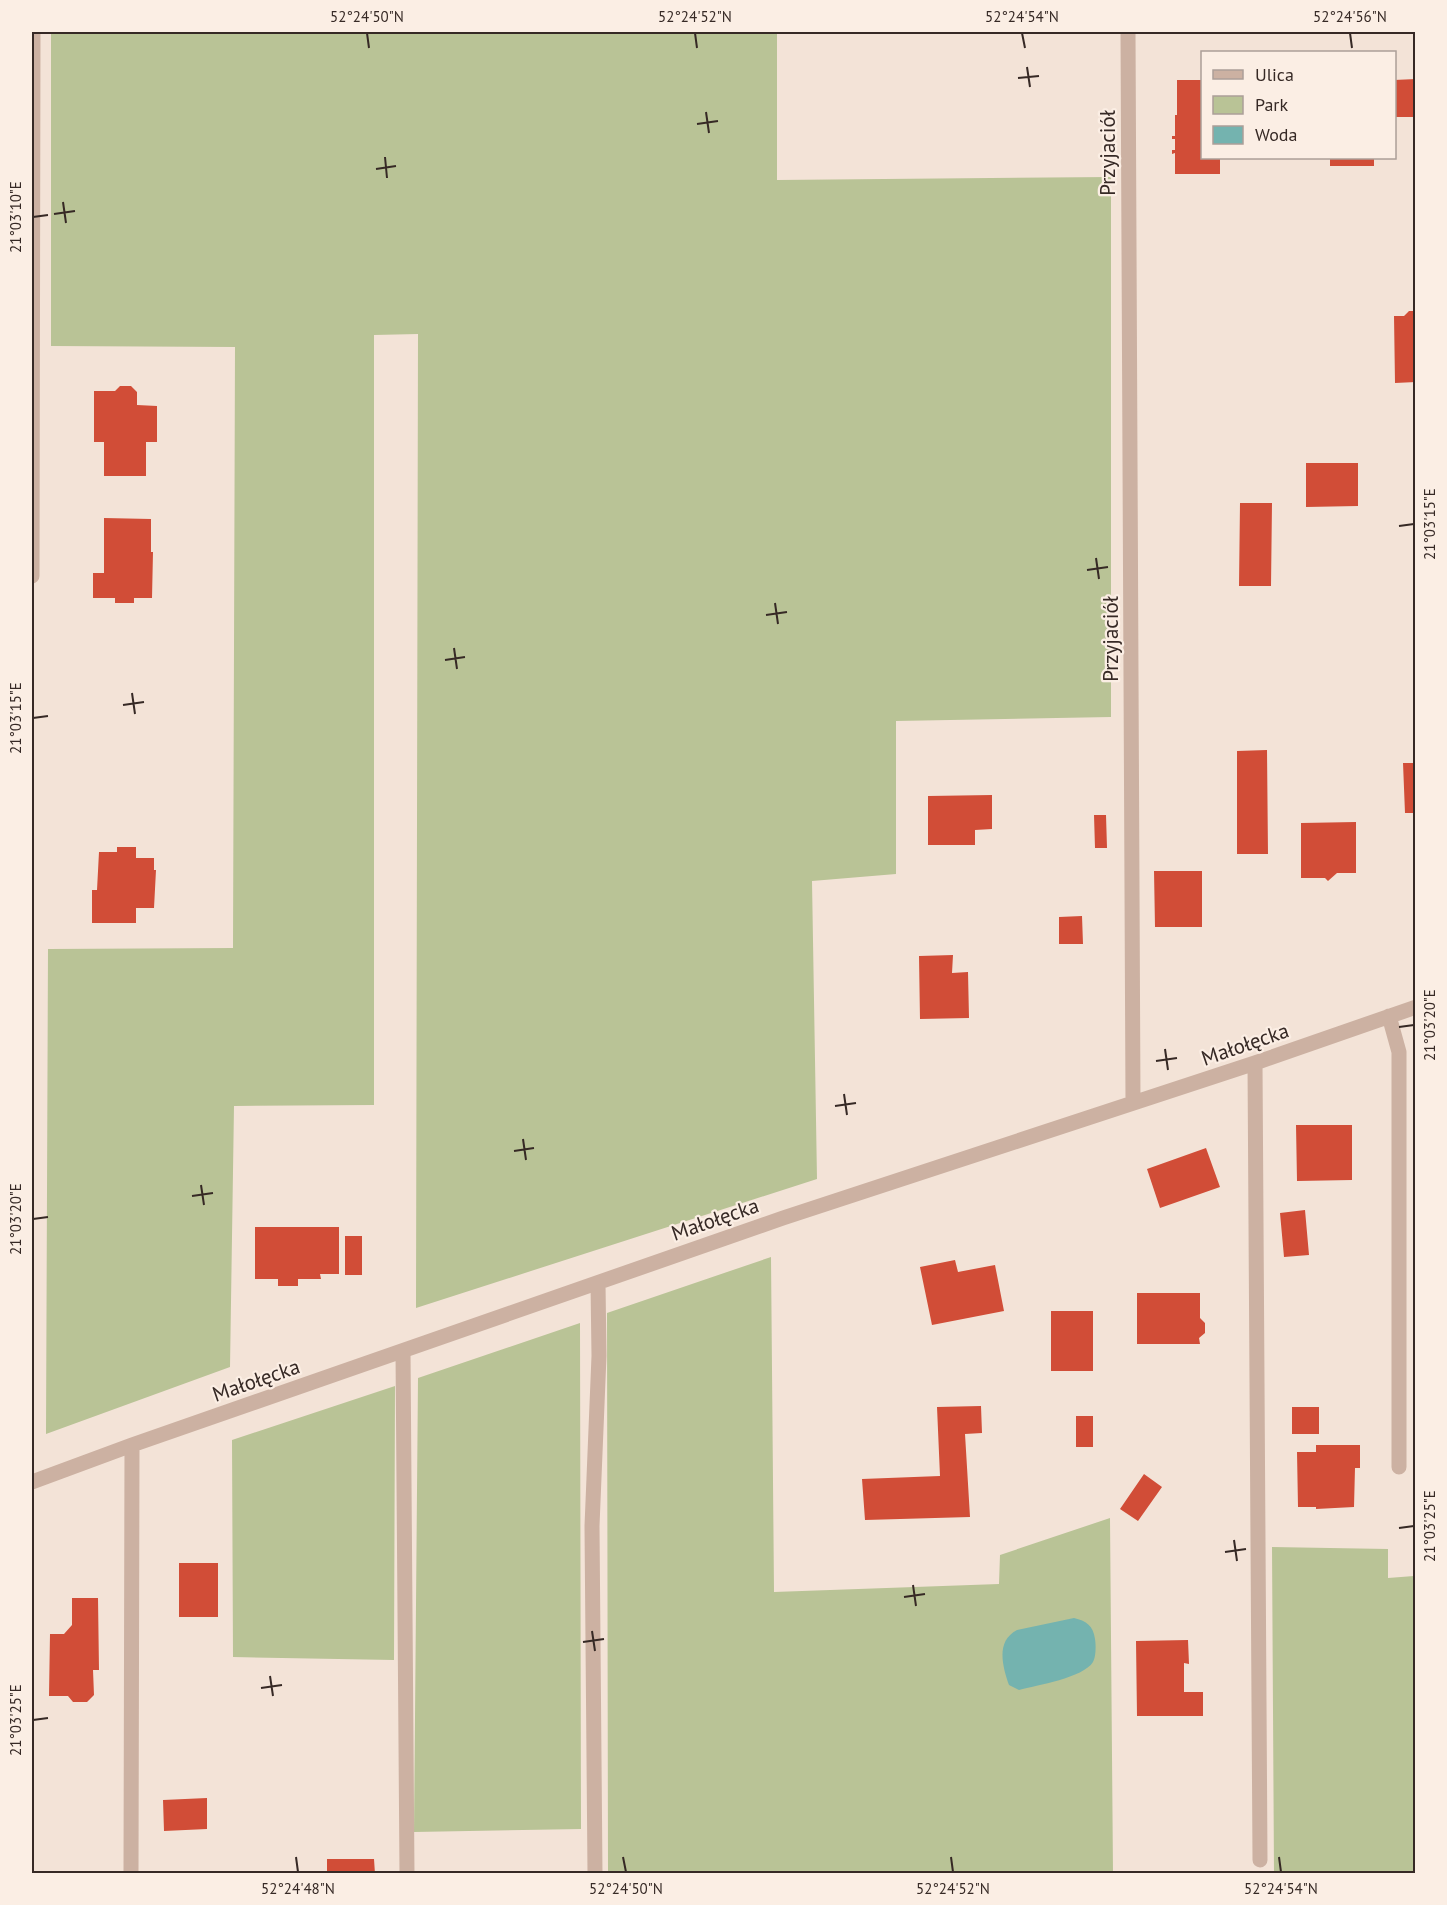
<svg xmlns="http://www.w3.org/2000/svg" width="1447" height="1905" font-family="'PT Sans',sans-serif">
<rect width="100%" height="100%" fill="#f3e3d7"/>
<path fill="#b9c396" d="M 51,32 L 777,32 L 777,180 L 1111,177 L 1111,717 L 896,721 L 896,874 L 812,881 L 817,1179 L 416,1308 L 418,334 L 374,335 L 374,1105 L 234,1106 L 230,1367 L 46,1434 L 48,949 L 233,948 L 235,347 L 51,346 Z
M 1415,1020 L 1415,1873 L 1274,1873 L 1272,1547 L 1388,1549 L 1388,1578 L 1414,1576 L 1413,1021 Z
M 771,1257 L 774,1592 L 999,1584 L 1000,1555 L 1110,1518 L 1113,1873 L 608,1873 L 607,1313 Z
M 580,1323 L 581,1829 L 414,1832 L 418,1378 Z
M 395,1386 L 394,1660 L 233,1657 L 232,1440 Z"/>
<path fill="#74b3af" d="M 1074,1618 C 1086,1621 1093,1625 1095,1639 C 1096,1645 1096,1657 1093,1662 C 1083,1678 1037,1685 1019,1690 L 1009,1685 C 1002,1665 996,1641 1017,1630 Z"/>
<path fill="#d14d37" d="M 1416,79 L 1416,117 L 1394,117 L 1394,80 Z
M 1177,80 L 1202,80 L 1202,158 L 1220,158 L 1220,174 L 1175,174 L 1175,153 L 1172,154 L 1172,150 L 1175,150 L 1175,139 L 1172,139 L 1172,136 L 1175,136 L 1175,115 L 1177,115 Z
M 1330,158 L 1374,158 L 1374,166 L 1330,166 Z
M 1409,311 L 1416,311 L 1416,382 L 1395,383 L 1394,316 L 1404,316 Z
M 120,386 L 131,386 L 137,392 L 137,405 L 157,406 L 157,442 L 146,442 L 146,476 L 104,476 L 104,442 L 94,442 L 94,391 L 115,391 Z
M 1306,463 L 1358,463 L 1358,506 L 1306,507 Z
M 1240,503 L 1272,503 L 1271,586 L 1239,586 Z
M 104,518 L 151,519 L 151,552 L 153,552 L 152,598 L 134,598 L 134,603 L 115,603 L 115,598 L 93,598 L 93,573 L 104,573 Z
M 1267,750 L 1268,854 L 1237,854 L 1237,751 Z
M 1403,763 L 1416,763 L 1416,813 L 1405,813 Z
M 992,795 L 992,829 L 975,830 L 975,845 L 928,845 L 928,796 Z
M 1094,815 L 1106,815 L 1107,848 L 1095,848 Z
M 1356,822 L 1356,873 L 1337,873 L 1328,881 L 1325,878 L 1301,878 L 1301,823 Z
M 117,847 L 136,847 L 136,858 L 154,858 L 154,870 L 156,870 L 154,908 L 136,908 L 136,923 L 92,923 L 92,890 L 97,890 L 99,852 L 117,852 Z
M 1154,871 L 1202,871 L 1202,927 L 1155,927 Z
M 1082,916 L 1083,944 L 1059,944 L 1059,917 Z
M 953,955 L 952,973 L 968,972 L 969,1018 L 920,1019 L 919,956 Z
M 1296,1125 L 1352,1125 L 1352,1180 L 1297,1181 Z
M 1206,1148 L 1220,1187 L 1160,1208 L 1147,1169 Z
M 1305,1210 L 1309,1255 L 1284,1257 L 1280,1213 Z
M 255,1227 L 339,1227 L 339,1274 L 320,1274 L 321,1279 L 298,1279 L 298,1286 L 278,1286 L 278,1279 L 255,1279 Z
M 345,1236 L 362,1236 L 362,1275 L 345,1275 Z
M 955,1260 L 958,1272 L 995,1265 L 1004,1311 L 932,1325 L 920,1267 Z
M 1137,1293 L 1200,1293 L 1200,1318 L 1205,1323 L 1205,1333 L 1199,1338 L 1200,1344 L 1137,1344 Z
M 1051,1311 L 1093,1311 L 1093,1371 L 1051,1371 Z
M 981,1406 L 982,1433 L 965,1434 L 970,1517 L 865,1520 L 862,1479 L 940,1476 L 937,1407 Z
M 1292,1407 L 1319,1407 L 1319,1434 L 1292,1434 Z
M 1076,1416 L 1093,1416 L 1093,1447 L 1076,1447 Z
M 1316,1445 L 1360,1445 L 1360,1468 L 1355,1468 L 1354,1507 L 1316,1509 L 1316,1507 L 1298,1507 L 1297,1452 L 1316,1452 Z
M 1144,1474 L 1162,1487 L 1138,1521 L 1120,1509 Z
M 179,1563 L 218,1563 L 218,1617 L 179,1617 Z
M 72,1598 L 98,1598 L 99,1670 L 93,1670 L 94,1695 L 87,1702 L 73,1702 L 68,1696 L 49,1696 L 50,1634 L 64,1634 L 72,1625 Z
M 1188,1640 L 1189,1664 L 1184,1663 L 1184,1692 L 1203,1692 L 1203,1716 L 1137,1716 L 1136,1641 Z
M 207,1798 L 207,1829 L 164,1831 L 163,1800 Z
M 327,1859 L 374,1859 L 375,1874 L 327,1874 Z"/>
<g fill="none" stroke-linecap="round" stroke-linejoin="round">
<path stroke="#ccb1a2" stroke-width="15" d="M 1128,32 L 1133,1103
M 32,576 L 33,32
M 1389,1016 L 1399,1052 L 1399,1467
M 1255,1063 L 1260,1860
M 403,1351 L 407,1874
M 32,1482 L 132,1445 L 783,1218 L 1255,1063 L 1416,1007
M 131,1874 L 132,1445
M 595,1874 L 592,1526 L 599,1356 L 598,1283"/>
</g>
<path fill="none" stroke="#362925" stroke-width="2" d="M 367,33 L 369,48M 695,33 L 697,48M 1022,33 L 1025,48M 1350,33 L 1352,48M 1027,67 L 1030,87M 1018,78 L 1039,76M 706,112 L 709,133M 697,124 L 718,121M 385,157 L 387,178M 376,169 L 396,166M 63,202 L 66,223M 54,214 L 75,211M 33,217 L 48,215M 1399,526 L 1414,524M 1096,558 L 1099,579M 1087,570 L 1108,567M 775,603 L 778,624M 766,615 L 787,612M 454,648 L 457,669M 445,660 L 465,657M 132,693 L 135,714M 123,705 L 144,702M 33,718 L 48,716M 1399,1027 L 1414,1025M 1165,1049 L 1168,1070M 1156,1061 L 1177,1058M 844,1094 L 847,1115M 835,1106 L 856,1103M 523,1139 L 526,1160M 514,1151 L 534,1148M 201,1185 L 204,1205M 192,1196 L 213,1193M 33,1219 L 48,1217M 1399,1528 L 1414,1526M 1234,1540 L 1237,1561M 1225,1552 L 1246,1549M 913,1585 L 916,1606M 904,1597 L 925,1594M 592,1631 L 595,1651M 583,1642 L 604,1639M 270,1676 L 273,1696M 261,1688 L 282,1685M 33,1720 L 48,1718M 296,1857 L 298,1872M 623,1857 L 626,1872M 951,1857 L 953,1872M 1279,1857 L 1281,1872"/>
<g text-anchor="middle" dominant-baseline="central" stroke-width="4.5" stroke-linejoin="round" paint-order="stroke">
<g font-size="21" fill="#362925" stroke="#fbeee4">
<text transform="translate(1107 153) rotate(-90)">Przyjaciół</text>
<text transform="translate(1110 639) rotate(-90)">Przyjaciół</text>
<text transform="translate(1245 1044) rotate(-19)">Małołęcka</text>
<text transform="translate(715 1219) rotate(-19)">Małołęcka</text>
<text transform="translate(256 1380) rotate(-19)">Małołęcka</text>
</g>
</g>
<rect width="1447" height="1905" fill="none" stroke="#fbeee4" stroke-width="66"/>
<rect x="1201" y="51" width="195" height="108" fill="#fbeee4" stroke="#ac9f98" stroke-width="1.5"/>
<rect x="1213" y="70" width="30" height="9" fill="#ccb1a2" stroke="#ac9f98" stroke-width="1.5"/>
<text x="1255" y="81" font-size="18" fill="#362925">Ulica</text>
<rect x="1213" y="96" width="30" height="18" fill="#b9c396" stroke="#ac9f98" stroke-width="1.5"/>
<text x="1255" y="111" font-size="18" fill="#362925">Park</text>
<rect x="1213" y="126" width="30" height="18" fill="#74b3af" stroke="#ac9f98" stroke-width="1.5"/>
<text x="1255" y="141" font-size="18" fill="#362925">Woda</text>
<rect x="33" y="33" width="1381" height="1839" fill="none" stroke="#362925" stroke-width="2"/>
<g font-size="15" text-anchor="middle" fill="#362925">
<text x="367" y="22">52°24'50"N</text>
<text x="695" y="22">52°24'52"N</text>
<text x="1022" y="22">52°24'54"N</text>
<text x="1350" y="22">52°24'56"N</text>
<text transform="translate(16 217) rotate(-90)" y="5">21°03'10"E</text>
<text transform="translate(1430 524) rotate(-90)" y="5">21°03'15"E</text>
<text transform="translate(16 718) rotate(-90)" y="5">21°03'15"E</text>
<text transform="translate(1430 1025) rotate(-90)" y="5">21°03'20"E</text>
<text transform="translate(16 1219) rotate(-90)" y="5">21°03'20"E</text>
<text transform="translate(1430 1526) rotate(-90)" y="5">21°03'25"E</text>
<text transform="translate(16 1720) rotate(-90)" y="5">21°03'25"E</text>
<text x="298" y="1894">52°24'48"N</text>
<text x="626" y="1894">52°24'50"N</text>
<text x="953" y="1894">52°24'52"N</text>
<text x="1281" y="1894">52°24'54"N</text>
</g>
</svg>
